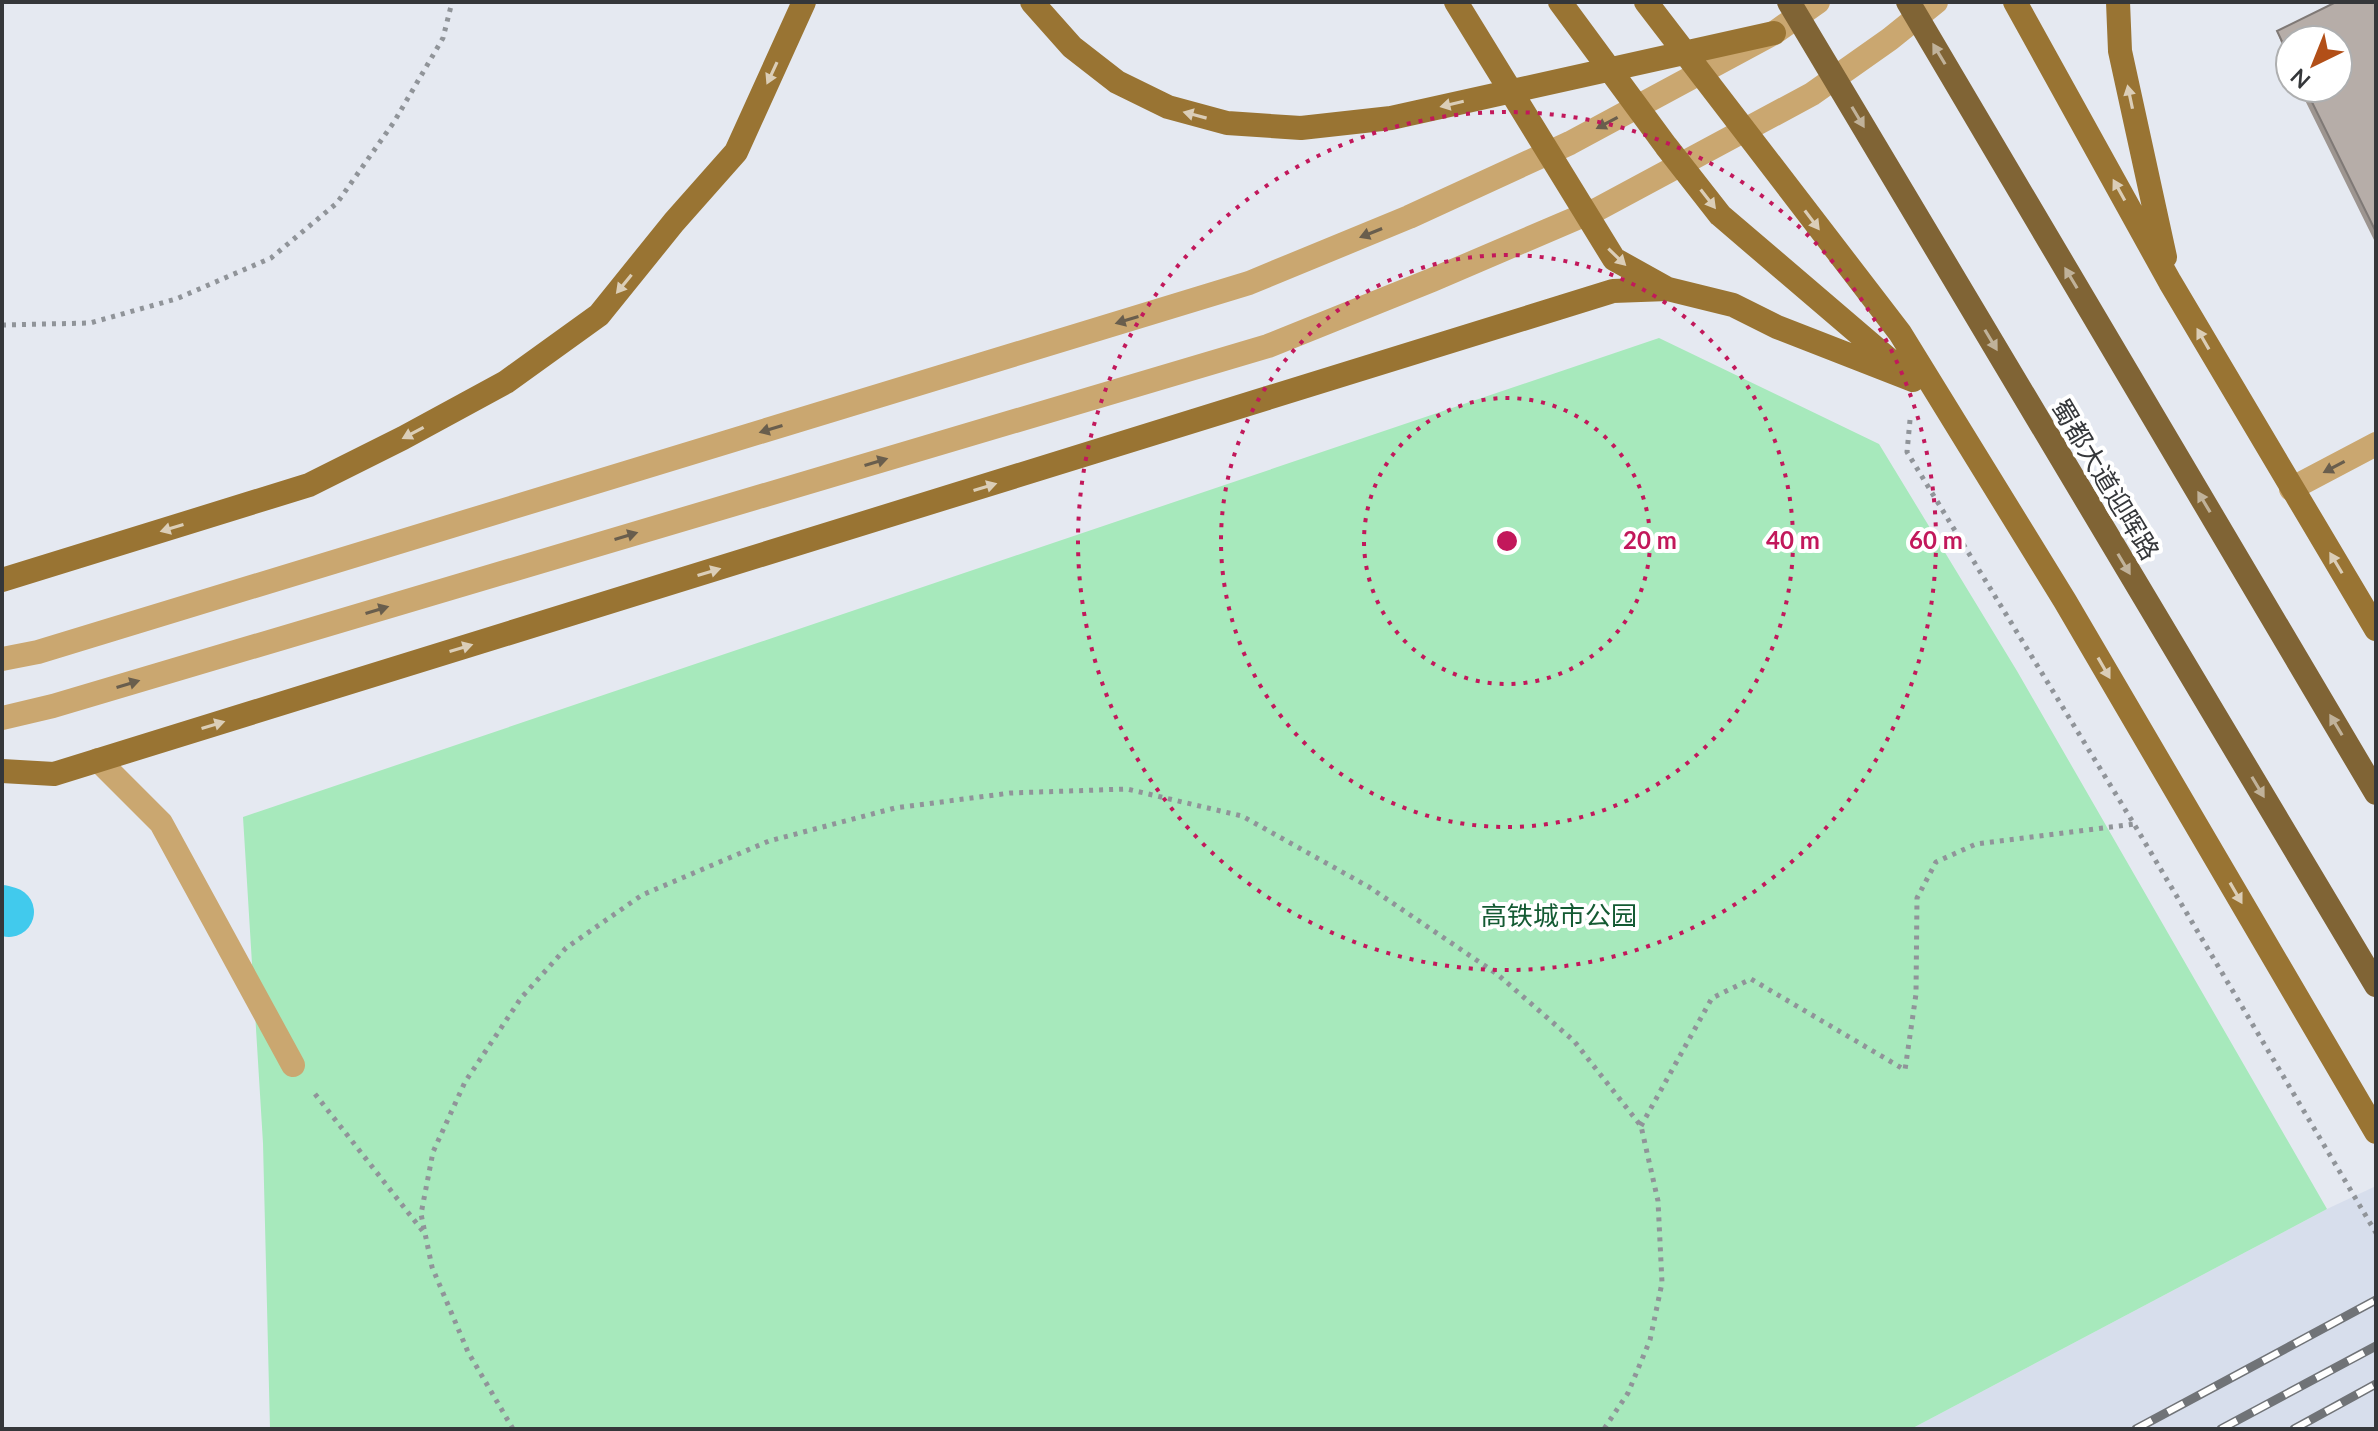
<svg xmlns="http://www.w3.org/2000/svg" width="2378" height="1431" font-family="Lato,'Noto Sans SC',sans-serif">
<rect width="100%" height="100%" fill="#e5e9f1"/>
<path fill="#d7deec" d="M 2376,1186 L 2376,1429 L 1911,1429 L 2327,1209 Z"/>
<path fill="#a7e9bc" d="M 1659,338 L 1879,444 L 2017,671 L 2327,1209 L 1911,1429 L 270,1429 L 263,1143 L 243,817 Z"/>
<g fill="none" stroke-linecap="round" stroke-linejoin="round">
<path stroke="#41caed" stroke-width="50" d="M 2,910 L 9,912"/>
<path stroke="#909499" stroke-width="5" stroke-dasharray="4 6" stroke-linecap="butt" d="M 2,325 L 90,323 L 176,299 L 271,258 L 337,203 L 394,122 L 443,38 L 452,2
M 1910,420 L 1907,452 L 2134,824 L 2376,1233
M 315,1094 L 425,1234
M 1641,1126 L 1712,998 L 1751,979 L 1905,1070 L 1916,994 L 1917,898 L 1936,862 L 1976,844 L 2134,824
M 513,1429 L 468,1352 L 432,1267 L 421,1214 L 433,1152 L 465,1082 L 521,998 L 566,948 L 642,895 L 769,841 L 895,808 L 1010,793 L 1127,789 L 1242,816 L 1369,887 L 1497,974 L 1574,1041 L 1641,1126 L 1658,1201 L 1662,1283 L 1650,1340 L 1628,1393 L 1604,1429"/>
<path stroke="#caa770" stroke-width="24" d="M 2291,489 L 2376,444
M 2,659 L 38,652 L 1249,283 L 1409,217 L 1570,143 L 1774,33 L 1818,2
M 2,718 L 53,706 L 1268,346 L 1432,280 L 1598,209 L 1812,94 L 1890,39 L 1936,2
M 98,760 L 161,823 L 293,1065"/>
<path stroke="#997433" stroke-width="24" d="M 1032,2 L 1072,47 L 1117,82 L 1168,107 L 1227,123 L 1301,128 L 1391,118 L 1774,33
M 1456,2 L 1614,259 L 1666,288
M 1560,2 L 1666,146 L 1720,215 L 1899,368
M 1646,2 L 1900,333 L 2065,601 L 2376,1132
M 2015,2 L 2170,282 L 2376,629
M 2118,2 L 2120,51 L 2165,257
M 2,580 L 309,485 L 403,438 L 506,382 L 599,315 L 674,222 L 736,152 L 804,2
M 2,771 L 54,774 L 1613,291 L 1668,289 L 1733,305 L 1777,327 L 1913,380"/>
<path stroke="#806435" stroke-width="24" d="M 1789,2 L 2376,985
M 1908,2 L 2376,793"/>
<g stroke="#707377" stroke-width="9">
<path id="rail" d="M 2136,1429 L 2376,1300
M 2221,1429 L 2376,1346
M 2294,1429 L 2376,1384"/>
</g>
<use href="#rail" stroke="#fff" stroke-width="6" stroke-dasharray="18" stroke-linecap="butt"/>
</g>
<path fill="#9d9590" d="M 2376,2 L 2376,244 L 2299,88 L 2338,88 L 2290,40 L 2290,68 L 2277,31 Z"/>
<path fill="#b6ada8" stroke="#7f7976" stroke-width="2" d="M 2336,2 L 2376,2 L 2376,232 L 2305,88 L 2338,88 L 2338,40 L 2290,40 L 2290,58 L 2277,31 Z"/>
<defs><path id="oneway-solid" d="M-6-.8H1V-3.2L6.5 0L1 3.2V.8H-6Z" transform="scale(2)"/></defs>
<g fill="#c0b29a">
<use href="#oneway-solid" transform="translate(1939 54) rotate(-121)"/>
<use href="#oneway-solid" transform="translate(1858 117) rotate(59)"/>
<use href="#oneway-solid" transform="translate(2071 278) rotate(-121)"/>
<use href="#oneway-solid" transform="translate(1991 340) rotate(59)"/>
<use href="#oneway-solid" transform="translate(2204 502) rotate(-121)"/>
<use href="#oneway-solid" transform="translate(2124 564) rotate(59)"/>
<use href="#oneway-solid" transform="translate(2336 725) rotate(-121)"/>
<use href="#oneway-solid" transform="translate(2258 787) rotate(59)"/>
</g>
<g fill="#dbceb8">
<use href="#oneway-solid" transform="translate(772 73) rotate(115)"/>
<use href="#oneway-solid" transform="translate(2130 97) rotate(-102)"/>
<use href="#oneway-solid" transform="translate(1452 104) rotate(167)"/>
<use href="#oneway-solid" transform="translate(1195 115) rotate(-165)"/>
<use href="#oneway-solid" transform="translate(2119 190) rotate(-119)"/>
<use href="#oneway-solid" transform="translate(1708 199) rotate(52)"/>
<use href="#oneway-solid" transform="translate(1812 220) rotate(53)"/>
<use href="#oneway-solid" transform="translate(1617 257) rotate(44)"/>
<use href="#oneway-solid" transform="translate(624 284) rotate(129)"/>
<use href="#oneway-solid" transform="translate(2203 339) rotate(-120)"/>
<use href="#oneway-solid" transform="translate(413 433) rotate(152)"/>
<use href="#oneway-solid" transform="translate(985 487) rotate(-17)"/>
<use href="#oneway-solid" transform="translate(172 528) rotate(163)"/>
<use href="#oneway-solid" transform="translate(2336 563) rotate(-121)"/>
<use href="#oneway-solid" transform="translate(709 572) rotate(-17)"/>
<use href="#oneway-solid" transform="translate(461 648) rotate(-17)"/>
<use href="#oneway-solid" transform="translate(2104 668) rotate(60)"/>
<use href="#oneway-solid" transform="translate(213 725) rotate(-17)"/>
<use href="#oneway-solid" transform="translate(2236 893) rotate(60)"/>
</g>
<g fill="#695e4d">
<use href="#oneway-solid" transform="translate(1607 123) rotate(152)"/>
<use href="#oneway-solid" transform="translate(1371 233) rotate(158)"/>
<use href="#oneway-solid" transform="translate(1127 320) rotate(163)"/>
<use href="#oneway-solid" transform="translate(771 429) rotate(163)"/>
<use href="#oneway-solid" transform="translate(876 462) rotate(-17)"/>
<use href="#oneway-solid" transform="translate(2334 467) rotate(152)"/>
<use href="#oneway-solid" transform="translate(626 536) rotate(-17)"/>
<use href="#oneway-solid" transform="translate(377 610) rotate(-17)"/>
<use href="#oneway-solid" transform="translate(128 684) rotate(-17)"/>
</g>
<g fill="none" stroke="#c2185b" stroke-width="4" stroke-dasharray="4 8">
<circle cx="1507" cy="541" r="143"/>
<circle cx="1507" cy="541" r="286"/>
<circle cx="1507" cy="541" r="429"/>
</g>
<g text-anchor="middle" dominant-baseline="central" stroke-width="8" stroke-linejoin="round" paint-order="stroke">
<g font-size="26" fill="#35373a" stroke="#fff">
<text transform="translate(2106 479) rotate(59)">蜀都大道迎晖路</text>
</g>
<g font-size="26" fill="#145a33" stroke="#fff">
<text x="1559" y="915">高铁城市公园</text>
</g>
</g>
<circle cx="1507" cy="541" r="12" fill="#c2185b" stroke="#fff" stroke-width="4"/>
<g font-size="24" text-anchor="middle" font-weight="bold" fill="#c2185b" stroke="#fff" stroke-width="8" stroke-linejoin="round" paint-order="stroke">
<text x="1650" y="549">20 m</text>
<text x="1793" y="549">40 m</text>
<text x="1936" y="549">60 m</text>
</g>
<rect width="2378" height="1431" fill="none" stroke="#35373a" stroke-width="8"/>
<g transform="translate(2314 64) rotate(223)"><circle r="38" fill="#ffffff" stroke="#aeafb0" stroke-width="2"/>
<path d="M0-6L14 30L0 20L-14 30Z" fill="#b24f18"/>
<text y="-12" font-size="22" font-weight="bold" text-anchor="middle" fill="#35373a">N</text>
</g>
</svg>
